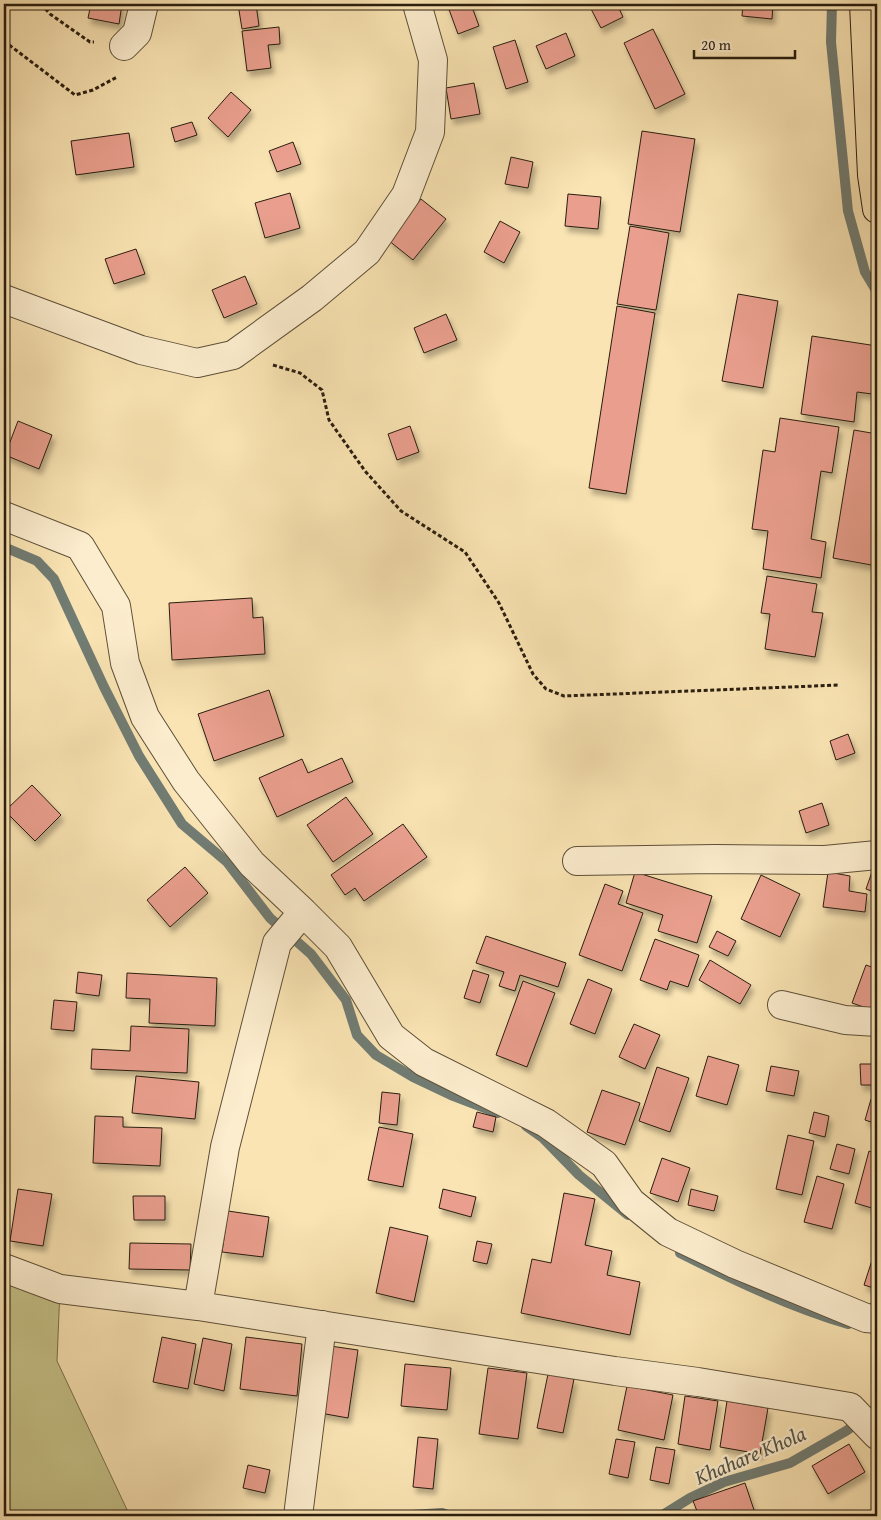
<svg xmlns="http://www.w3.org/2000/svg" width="881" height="1520" font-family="'Gentium Book Plus',serif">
<defs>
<filter id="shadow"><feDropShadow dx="3" dy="5.5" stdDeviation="2.5" flood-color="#0004"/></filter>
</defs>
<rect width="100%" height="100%" fill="#fae4b3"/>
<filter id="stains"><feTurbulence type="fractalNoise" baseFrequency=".004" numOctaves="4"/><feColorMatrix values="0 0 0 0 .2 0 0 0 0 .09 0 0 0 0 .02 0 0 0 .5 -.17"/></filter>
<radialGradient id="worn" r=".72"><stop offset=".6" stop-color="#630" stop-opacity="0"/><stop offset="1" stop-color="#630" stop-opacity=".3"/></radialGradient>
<path fill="#c5c288" stroke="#77704c" d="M 4,1268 L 60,1289 L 57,1361 L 130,1516 L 4,1516 Z"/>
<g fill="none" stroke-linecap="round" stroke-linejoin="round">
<path stroke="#717c73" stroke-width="10" d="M 832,4 L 831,42 L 848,211 L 865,272 L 877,292
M 4,547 L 37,561 L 54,579 L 104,687 L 139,756 L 182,824 L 227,862 L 270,918 L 311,954 L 346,1000 L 357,1035 L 376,1055 L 413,1077 L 451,1095 L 498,1113
M 526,1126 L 543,1138 L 579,1175 L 628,1215
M 680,1253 C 734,1280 790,1307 848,1324
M 396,1516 L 442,1513 L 450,1516
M 661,1516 L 690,1498 L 724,1482 L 790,1463 L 846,1431 L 877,1409"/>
</g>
<path fill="#ea9f8e" stroke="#291d0f" filter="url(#shadow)" d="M 91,4 L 122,4 L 119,24 L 88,18 Z
M 238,4 L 256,4 L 259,26 L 242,29 Z
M 447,4 L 471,4 L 479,26 L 458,34 Z
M 602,4 L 617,4 L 623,17 L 601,28 L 591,9 Z
M 743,4 L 773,4 L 772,19 L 742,16 Z
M 279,27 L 280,44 L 268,45 L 271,68 L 247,71 L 242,31 Z
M 653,29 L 685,94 L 655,109 L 624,43 Z
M 566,33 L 575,56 L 546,69 L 536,46 Z
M 515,40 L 528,82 L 506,89 L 493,47 Z
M 474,83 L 480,114 L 451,119 L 446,88 Z
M 231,92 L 251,110 L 228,137 L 208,118 Z
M 192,122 L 197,135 L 175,142 L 171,128 Z
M 642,131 L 695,139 L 680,232 L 628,224 Z
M 129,133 L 134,167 L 76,175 L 71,141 Z
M 293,142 L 301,164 L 277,172 L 269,151 Z
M 511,157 L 533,162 L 528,188 L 505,184 Z
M 290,193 L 300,228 L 265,238 L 255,203 Z
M 568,194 L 601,197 L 598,229 L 565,226 Z
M 421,199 L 446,219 L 413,260 L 388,240 Z
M 500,221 L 520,232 L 504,263 L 484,252 Z
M 630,226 L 669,233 L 656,310 L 617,304 Z
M 136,249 L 145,274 L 114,284 L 105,259 Z
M 245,276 L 257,304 L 224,318 L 212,290 Z
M 738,294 L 778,301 L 763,388 L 722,381 Z
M 617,306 L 655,313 L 626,494 L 589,488 Z
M 446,314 L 457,340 L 424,353 L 414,328 Z
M 812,336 L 877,346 L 877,362 L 872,394 L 857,392 L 854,422 L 801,414 Z
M 780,418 L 839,427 L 832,473 L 821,471 L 811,539 L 826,542 L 821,578 L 763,569 L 768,531 L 752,529 L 763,450 L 775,452 Z
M 18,421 L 52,435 L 39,469 L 5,455 Z
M 410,426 L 419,452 L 397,460 L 388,434 Z
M 854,430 L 877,434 L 877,566 L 833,558 Z
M 767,576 L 817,584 L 812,612 L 823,613 L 815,657 L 765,649 L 770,614 L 761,613 Z
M 252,598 L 253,618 L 263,617 L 265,654 L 172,660 L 169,603 Z
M 269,690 L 284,736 L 214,761 L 198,714 Z
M 848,734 L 855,753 L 836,760 L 830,741 Z
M 342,758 L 353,782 L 277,817 L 259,778 L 302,759 L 308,773 Z
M 32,785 L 61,815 L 35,841 L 5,811 Z
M 346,797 L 373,834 L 333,862 L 307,825 Z
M 822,803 L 829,825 L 806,833 L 799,811 Z
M 403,824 L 427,857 L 364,901 L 355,888 L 345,895 L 331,875 Z
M 185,867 L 208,893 L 170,927 L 147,900 Z
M 873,869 L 877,870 L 877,893 L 866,889 Z
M 635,872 L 712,896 L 697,943 L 658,931 L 663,915 L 626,903 Z
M 828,872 L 850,876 L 849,891 L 867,894 L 865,912 L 823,907 Z
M 761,875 L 800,894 L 780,937 L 741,919 Z
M 605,884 L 623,891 L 618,904 L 643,913 L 622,971 L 579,955 Z
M 717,931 L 736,941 L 728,956 L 709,947 Z
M 486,936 L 566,963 L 558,987 L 520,975 L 515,991 L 499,986 L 504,972 L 476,963 Z
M 655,939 L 699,955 L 688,987 L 670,981 L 667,990 L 640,980 Z
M 710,960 L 751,985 L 740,1004 L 699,980 Z
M 866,965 L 877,969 L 877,1004 L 875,1011 L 852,1003 Z
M 473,970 L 489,975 L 480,1003 L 464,998 Z
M 78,972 L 102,975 L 99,996 L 76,993 Z
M 127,973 L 217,978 L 215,1026 L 149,1023 L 150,999 L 126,998 Z
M 588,979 L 612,989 L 595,1034 L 570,1024 Z
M 523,981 L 555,993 L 527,1067 L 496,1055 Z
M 54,1000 L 77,1002 L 74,1031 L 51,1029 Z
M 634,1024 L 660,1035 L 645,1069 L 619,1057 Z
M 131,1026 L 189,1029 L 187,1073 L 91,1069 L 92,1049 L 130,1051 Z
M 708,1056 L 739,1065 L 727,1105 L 696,1096 Z
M 860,1064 L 877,1064 L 877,1085 L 861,1085 Z
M 771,1066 L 799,1071 L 794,1096 L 766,1091 Z
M 657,1067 L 689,1078 L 670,1132 L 639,1121 Z
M 136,1076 L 199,1082 L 195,1119 L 132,1113 Z
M 602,1090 L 640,1103 L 625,1145 L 587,1132 Z
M 382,1092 L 400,1094 L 397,1125 L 379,1123 Z
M 871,1099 L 877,1101 L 877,1124 L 865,1120 Z
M 477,1112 L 496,1117 L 493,1132 L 473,1127 Z
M 814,1112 L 829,1116 L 825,1137 L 809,1133 Z
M 95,1116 L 123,1117 L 123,1127 L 162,1128 L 160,1166 L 93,1163 Z
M 379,1127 L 413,1134 L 403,1187 L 368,1180 Z
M 788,1135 L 814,1141 L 802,1195 L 776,1189 Z
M 837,1144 L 855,1149 L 849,1174 L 830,1169 Z
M 869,1151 L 877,1154 L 877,1200 L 875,1209 L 855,1203 Z
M 662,1158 L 690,1168 L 678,1202 L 650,1193 Z
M 817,1176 L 844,1184 L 832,1229 L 804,1222 Z
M 18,1189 L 52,1194 L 43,1246 L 10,1241 Z
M 443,1189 L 476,1197 L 471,1217 L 439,1208 Z
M 691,1189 L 718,1196 L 714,1211 L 688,1205 Z
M 564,1193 L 595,1199 L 585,1245 L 612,1251 L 607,1275 L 640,1282 L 630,1335 L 521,1313 L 532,1259 L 551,1263 Z
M 133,1196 L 165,1196 L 165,1220 L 134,1220 Z
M 228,1211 L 269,1217 L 263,1257 L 222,1252 Z
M 390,1227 L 428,1236 L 414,1302 L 376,1293 Z
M 477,1241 L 492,1244 L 487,1264 L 473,1261 Z
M 130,1243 L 191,1244 L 190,1270 L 129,1269 Z
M 875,1251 L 877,1251 L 877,1289 L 864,1285 Z
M 162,1337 L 196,1344 L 188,1389 L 153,1382 Z
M 246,1337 L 302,1344 L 297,1396 L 240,1389 Z
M 203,1338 L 232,1344 L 224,1391 L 194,1384 Z
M 330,1346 L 358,1350 L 348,1418 L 320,1413 Z
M 405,1364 L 451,1368 L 447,1410 L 401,1406 Z
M 488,1368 L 527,1373 L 518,1439 L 479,1434 Z
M 548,1374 L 574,1379 L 563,1433 L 537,1428 Z
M 627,1386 L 673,1395 L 664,1440 L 618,1430 Z
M 685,1396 L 718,1401 L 710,1450 L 678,1444 Z
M 727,1401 L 768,1408 L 760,1454 L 720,1447 Z
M 418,1437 L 438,1439 L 433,1489 L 413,1487 Z
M 616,1439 L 635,1442 L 628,1478 L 609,1474 Z
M 849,1444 L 865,1472 L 828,1494 L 812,1466 Z
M 656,1447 L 675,1450 L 669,1484 L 650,1480 Z
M 248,1465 L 270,1470 L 265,1493 L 243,1488 Z
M 745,1483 L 756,1516 L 699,1516 L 693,1501 Z"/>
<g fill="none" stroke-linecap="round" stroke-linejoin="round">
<g stroke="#5d4f38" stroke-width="30">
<path id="minor" d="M 124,46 L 137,33 L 144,4
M 4,299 L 141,350 L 197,363 L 233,355 L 312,298 L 367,252 L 406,195 L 430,132 L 433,60 L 417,4
M 4,516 L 80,546 L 116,606 L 125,663 L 145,717 L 186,781 L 252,864 L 303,912 L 277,943 L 225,1147 L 198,1306
M 577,861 L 715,859 L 825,860 L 877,855
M 303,912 L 338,947 L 391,1036 L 424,1062 L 546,1123 L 604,1164 L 631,1202 L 668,1232 L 735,1264 L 866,1318 L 877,1319
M 782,1005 L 845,1020 L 877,1022
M 4,1268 L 60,1289 L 198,1306 L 615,1371 L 698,1382 L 850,1407 L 877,1435
M 298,1516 L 322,1325"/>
</g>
<g stroke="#291d0f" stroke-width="30">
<path id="major" d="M 864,4 L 872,175 L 877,209"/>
</g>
<path stroke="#291d0f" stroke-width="3" stroke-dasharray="4 2.5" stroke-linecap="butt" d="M 41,4 L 50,14 L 90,42 L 94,42
M 4,41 L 75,95 L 93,90 L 117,77
M 273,365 L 300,373 L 322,390 L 329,420 L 365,471 L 401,511 L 465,552 L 499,603 L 533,674 L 546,689 L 564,696 L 840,685"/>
<use href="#minor" stroke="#fcedce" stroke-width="28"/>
<use href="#major" stroke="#fae4b3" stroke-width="28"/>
</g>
<g text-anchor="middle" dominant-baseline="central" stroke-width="4.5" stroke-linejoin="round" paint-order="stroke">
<g font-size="21" font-style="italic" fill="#535549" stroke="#fcedce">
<text transform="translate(750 1455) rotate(-23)">Khahare Khola</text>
</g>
</g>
<rect width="881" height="1520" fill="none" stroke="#fae4b3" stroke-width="20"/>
<rect x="5" y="5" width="871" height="1510" fill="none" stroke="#291d0f" stroke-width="2.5"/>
<rect x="10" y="10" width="861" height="1500" fill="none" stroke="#291d0f"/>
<path d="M694 50v8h101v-8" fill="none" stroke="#291d0f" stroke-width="2.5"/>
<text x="701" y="50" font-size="15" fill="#291d0f" stroke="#fcedce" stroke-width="4" paint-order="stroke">20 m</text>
<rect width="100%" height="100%" filter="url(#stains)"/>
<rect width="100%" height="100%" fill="url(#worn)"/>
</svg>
